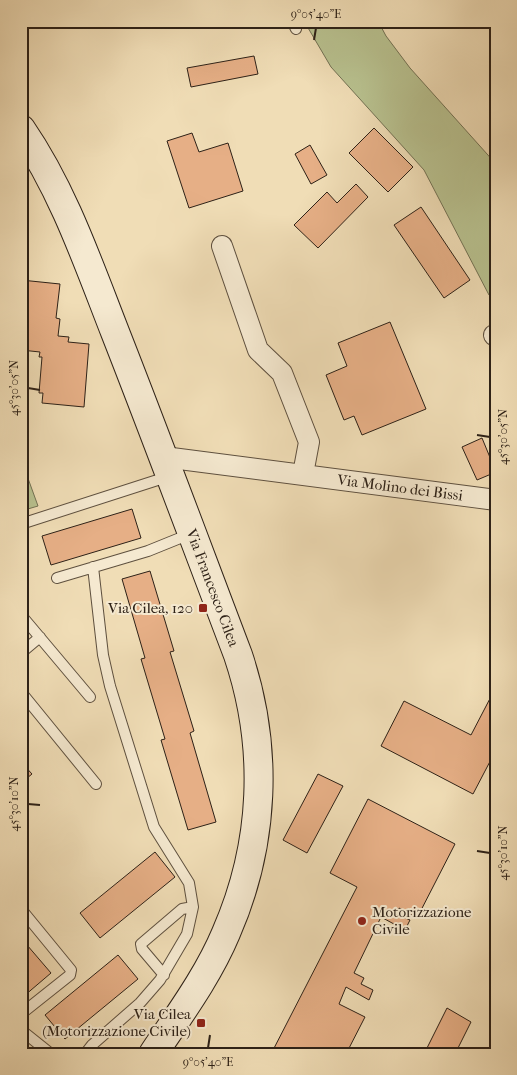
<svg xmlns="http://www.w3.org/2000/svg" width="517" height="1075" font-family="'IM FELL French Canon',serif">
<rect width="100%" height="100%" fill="#f0ddb6"/>
<filter id="stains"><feTurbulence type="fractalNoise" baseFrequency=".004" numOctaves="4"/><feColorMatrix values="0 0 0 0 .2 0 0 0 0 .09 0 0 0 0 .02 0 0 0 .5 -.17"/></filter>
<radialGradient id="worn" r=".72"><stop offset=".6" stop-color="#630" stop-opacity="0"/><stop offset="1" stop-color="#630" stop-opacity=".3"/></radialGradient>
<path fill="#b8c18f" stroke="#727153" d="M 304,21 L 378,21 L 386,36 L 410,68 L 496,164 L 496,292 L 489,295 L 424,170 L 331,67 Z
M 21,459 L 38,506 L 21,511 Z"/>
<path fill="#e6af86" stroke="#2d2117" d="M 254,56 L 258,74 L 191,87 L 187,68 Z
M 374,128 L 413,167 L 388,192 L 349,153 Z
M 192,133 L 199,152 L 228,143 L 243,191 L 189,208 L 167,141 Z
M 310,145 L 327,175 L 311,184 L 295,154 Z
M 356,184 L 368,197 L 318,248 L 294,225 L 327,192 L 337,203 Z
M 421,207 L 470,280 L 444,298 L 394,225 Z
M 21,280 L 60,284 L 56,318 L 60,319 L 58,336 L 69,337 L 68,342 L 89,344 L 84,407 L 42,403 L 43,393 L 39,393 L 42,357 L 39,357 L 40,352 L 21,350 Z
M 390,322 L 426,409 L 362,435 L 354,416 L 344,420 L 326,375 L 347,366 L 338,343 Z
M 482,438 L 496,472 L 477,480 L 462,447 Z
M 132,509 L 141,538 L 51,565 L 42,536 Z
M 150,571 L 174,651 L 170,652 L 194,731 L 190,733 L 216,822 L 188,830 L 161,740 L 165,739 L 141,659 L 145,658 L 122,579 Z
M 496,687 L 496,750 L 473,794 L 381,746 L 404,701 L 471,735 Z
M 21,762 L 32,774 L 21,783 Z
M 318,774 L 343,786 L 307,853 L 283,840 Z
M 368,799 L 455,844 L 417,918 L 399,908 L 396,914 L 410,920 L 405,930 L 381,917 L 354,973 L 364,978 L 361,984 L 373,990 L 369,1000 L 346,987 L 339,1004 L 365,1017 L 346,1054 L 271,1054 L 357,887 L 330,873 Z
M 155,852 L 175,877 L 100,938 L 80,913 Z
M 21,938 L 51,973 L 24,996 L 21,992 Z
M 118,955 L 138,979 L 65,1039 L 45,1015 Z
M 447,1008 L 471,1022 L 455,1054 L 424,1054 Z"/>
<g fill="none" stroke-linecap="round" stroke-linejoin="round">
<g stroke="#5e503f" stroke-width="12">
<path id="lane" d="M 292,21 L 296,29
M 21,524 L 170,476
M 57,578 L 148,551 L 190,534
M 21,615 L 90,697
M 21,653 L 40,637
M 21,692 L 96,784
M 21,909 L 71,970 L 70,975 L 21,1014
M 164,975 L 142,949 L 141,944 L 182,909 L 193,907
M 21,1030 L 51,1054
M 85,1054 L 92,1045 L 140,1003 L 160,980 L 187,934 L 193,907 L 189,883 L 154,827 L 110,686 L 103,655 L 93,567"/>
</g>
<g stroke="#5e503f" stroke-width="22">
<g id="street">
<path d="M 222,246 L 258,350 L 282,373 L 309,442 L 303,474"/>
<path d="M 494,335 L 496,334"/>
<path id="s1" d="M 164,457 L 496,500"/>
</g>
</g>
<g stroke="#2d2117" stroke-width="30">
<g id="secondary">
<path id="s2" d="M 21,129 C 63,190 88,263 115,332 C 157,439 197,547 238,655 C 269,747 265,844 226,933 C 208,976 179,1015 153,1054"/>
</g>
</g>
<use href="#lane" stroke="#f5e9d0" stroke-width="10"/>
<use href="#street" stroke="#f5e9d0" stroke-width="20"/>
<use href="#secondary" stroke="#f5e9d0" stroke-width="28"/>
</g>
<path fill="none" stroke="#2d2117" stroke-width="2" d="M 314,40 L 316,28M 28,388 L 40,390M 477,435 L 490,437M 28,804 L 40,805M 477,851 L 490,853M 208,1048 L 210,1035"/>
<g fill="#8f2418" stroke="#f5e9d0" stroke-width="2">
<rect x="198" y="603" width="10" height="10" rx="2.5"/>
<circle cx="362" cy="921" r="5"/>
<rect x="196" y="1018" width="10" height="10" rx="2.5"/>
</g>
<g text-anchor="middle" dominant-baseline="central" stroke-width="4" stroke-linejoin="round" paint-order="stroke">
<g font-size="15" fill="#2d2117" stroke="#f5e9d0">
<text stroke="none"><textPath href="#s1" startOffset="238">Via Molino dei Bissi</textPath></text>
<text stroke="none"><textPath href="#s2" startOffset="498">Via Francesco Cilea</textPath></text>
</g>
<g font-size="15" fill="#2d2117" stroke="#f5e9d0" text-anchor="end">
<text x="193" y="608">Via Cilea, 120</text>
<text x="372" y="912" text-anchor="start">Motorizzazione<tspan x="372" dy="17">Civile</tspan></text>
<text x="191" y="1014">Via Cilea<tspan x="191" dy="17">(Motorizzazione Civile)</tspan></text>
</g>
</g>
<rect width="517" height="1075" fill="none" stroke="#f0ddb6" stroke-width="55"/>
<rect x="28" y="28" width="462" height="1020" fill="none" stroke="#2d2117" stroke-width="2"/>
<g font-size="12" text-anchor="middle" fill="#2d2117">
<text x="316" y="18">9°05'40"E</text>
<text transform="translate(14 388) rotate(-90)" y="4">45°30'05"N</text>
<text transform="translate(503 437) rotate(-90)" y="4">45°30'05"N</text>
<text transform="translate(14 804) rotate(-90)" y="4">45°30'10"N</text>
<text transform="translate(503 853) rotate(-90)" y="4">45°30'10"N</text>
<text x="208" y="1066">9°05'40"E</text>
</g>
<rect width="100%" height="100%" filter="url(#stains)"/>
<rect width="100%" height="100%" fill="url(#worn)"/>
</svg>
